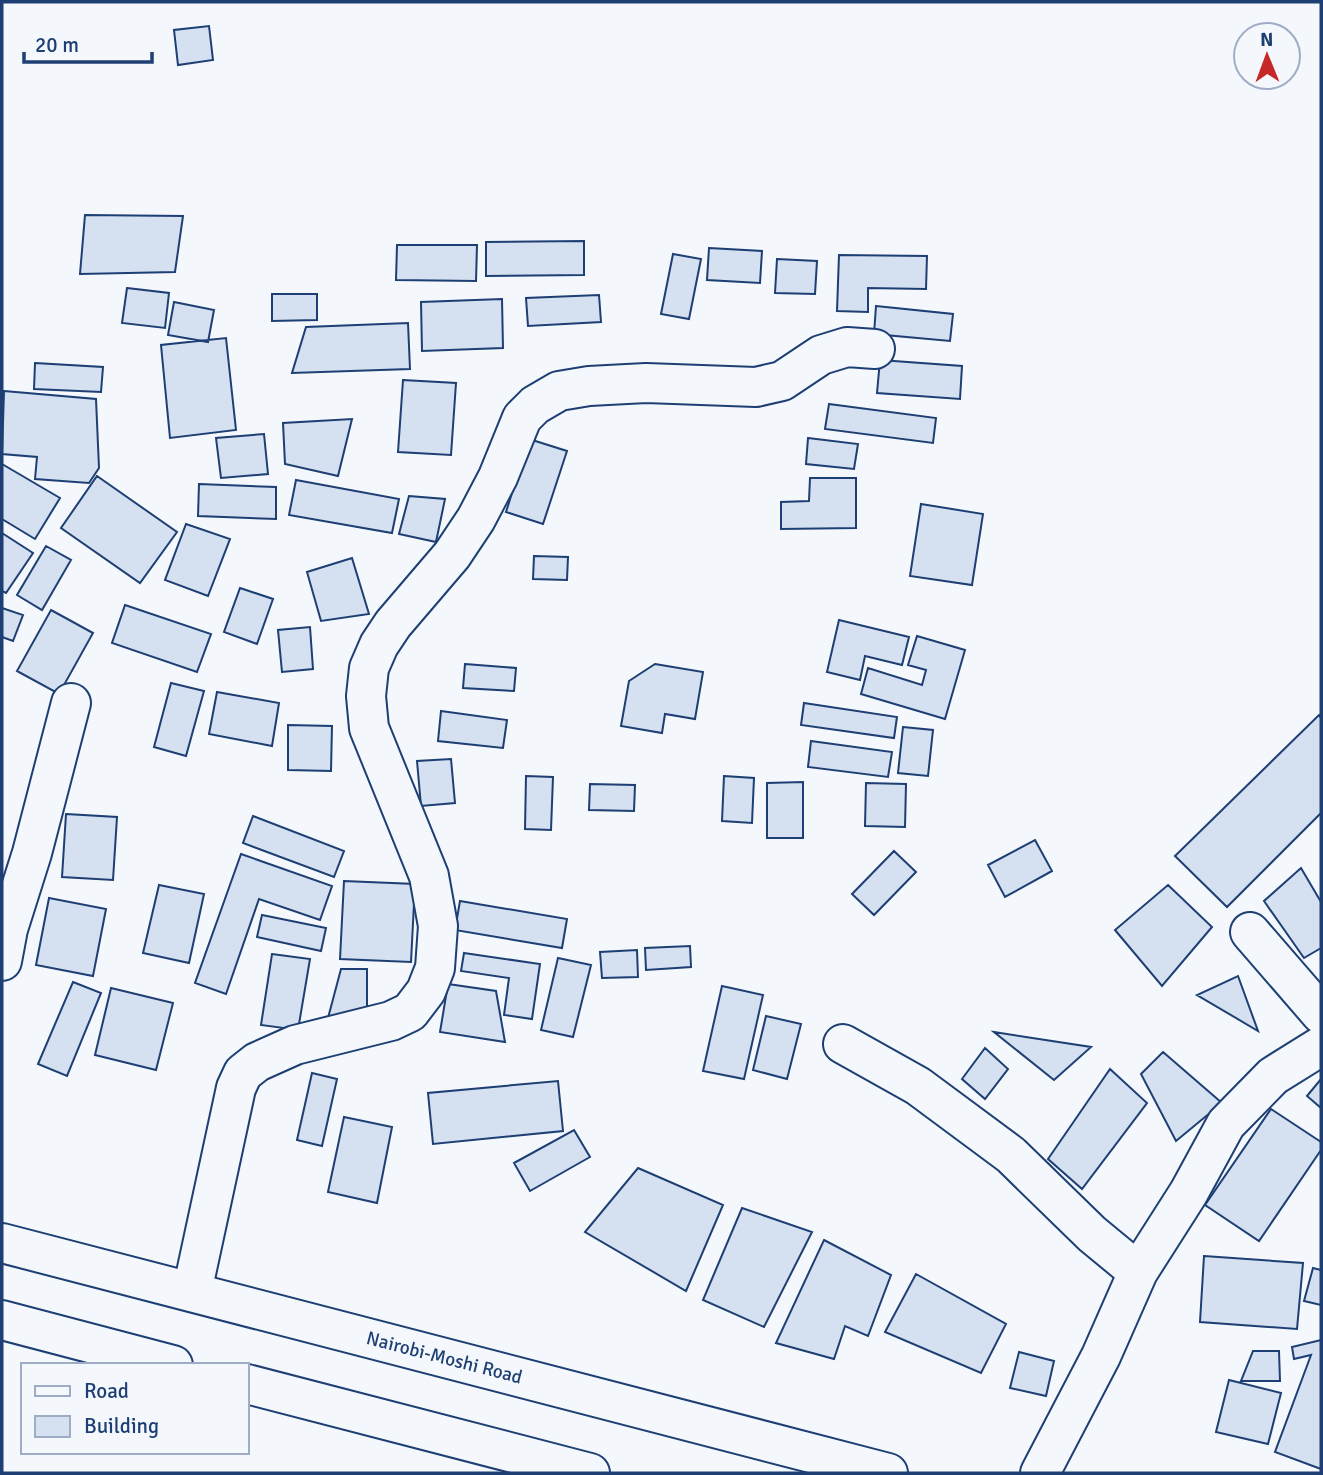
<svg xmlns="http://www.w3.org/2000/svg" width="1323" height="1475" font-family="Signika,sans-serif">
<rect width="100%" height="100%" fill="#f4f7fb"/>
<path fill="#d5e0f0" stroke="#1d3f73" stroke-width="2" d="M 209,26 L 213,60 L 178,65 L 174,30 Z
M 85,215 L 183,216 L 175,272 L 80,274 Z
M 584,241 L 584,275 L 486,276 L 486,242 Z
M 397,245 L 477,245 L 476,281 L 396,280 Z
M 709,248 L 762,251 L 760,283 L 707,280 Z
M 673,254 L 701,259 L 689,319 L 661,314 Z
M 839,255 L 927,256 L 926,289 L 868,288 L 868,312 L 837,311 Z
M 777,259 L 817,261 L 815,294 L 775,293 Z
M 127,288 L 169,293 L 165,328 L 122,323 Z
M 272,294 L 317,294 L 317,320 L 272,321 Z
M 599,295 L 601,322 L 528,326 L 526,298 Z
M 502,299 L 503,348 L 422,351 L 421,302 Z
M 174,302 L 214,310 L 208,342 L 168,335 Z
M 876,306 L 953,314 L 950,341 L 874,334 Z
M 408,323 L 410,369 L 292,373 L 306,327 Z
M 226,338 L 236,430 L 170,438 L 161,345 Z
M 880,360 L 962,366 L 960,399 L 877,393 Z
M 35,363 L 103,367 L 101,392 L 34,389 Z
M 403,380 L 456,383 L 451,455 L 398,452 Z
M 4,391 L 96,399 L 99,468 L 89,483 L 35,479 L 37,457 L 2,454 Z
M 829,404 L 936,418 L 933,443 L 825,429 Z
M 352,419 L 338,476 L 285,464 L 283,423 Z
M 264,434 L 268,474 L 221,478 L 216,438 Z
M 808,438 L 858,444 L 854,469 L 806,464 Z
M 529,439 L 567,451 L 543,524 L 506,512 Z
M 2,464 L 60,498 L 35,539 L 2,519 Z
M 97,476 L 177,532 L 140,583 L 61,528 Z
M 810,478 L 856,478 L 856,528 L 781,529 L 781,502 L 809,501 Z
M 296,480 L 399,499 L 392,533 L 289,515 Z
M 199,484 L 276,487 L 276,519 L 198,516 Z
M 409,496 L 445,499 L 436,542 L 399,534 Z
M 921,504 L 983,514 L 972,585 L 910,576 Z
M 186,524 L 230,539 L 208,596 L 165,580 Z
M 2,533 L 33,553 L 6,593 L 2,591 Z
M 46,546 L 71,560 L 42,610 L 17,595 Z
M 534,556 L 568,557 L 567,580 L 533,579 Z
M 352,558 L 369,614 L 321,621 L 307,572 Z
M 240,588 L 273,599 L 257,644 L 224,632 Z
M 125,605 L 211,634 L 197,672 L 112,643 Z
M 2,608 L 23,615 L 13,641 L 2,637 Z
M 51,610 L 93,633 L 59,694 L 17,671 Z
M 839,620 L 909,637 L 902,665 L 865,656 L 860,680 L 827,672 Z
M 310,627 L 313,669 L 282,672 L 278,630 Z
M 917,636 L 965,650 L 945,719 L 861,694 L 868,668 L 922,685 L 926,670 L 908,665 Z
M 465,664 L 516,668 L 514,691 L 463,688 Z
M 655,664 L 703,672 L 695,719 L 665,714 L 662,733 L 621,726 L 629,681 Z
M 171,683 L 204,691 L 186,756 L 154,747 Z
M 217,692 L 279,703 L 272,746 L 209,734 Z
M 804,703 L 897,717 L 894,738 L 801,725 Z
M 441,711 L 507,720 L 503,748 L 438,741 Z
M 1319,715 L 1321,718 L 1321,813 L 1227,907 L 1175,856 Z
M 288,725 L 332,726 L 331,771 L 288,770 Z
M 903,727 L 933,730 L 928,776 L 898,773 Z
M 811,741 L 892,752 L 888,777 L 808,767 Z
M 451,759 L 455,803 L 421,806 L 417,761 Z
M 526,776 L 553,777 L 551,830 L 525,829 Z
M 724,776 L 754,778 L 752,823 L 722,821 Z
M 803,782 L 803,838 L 767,838 L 767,783 Z
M 866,783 L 906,784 L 905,827 L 865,826 Z
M 590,784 L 635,785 L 634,811 L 589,810 Z
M 66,814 L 117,817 L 113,880 L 62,877 Z
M 253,816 L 344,851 L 334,877 L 243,843 Z
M 1035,840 L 1052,871 L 1005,897 L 988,865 Z
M 894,851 L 916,872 L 874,915 L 852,894 Z
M 241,854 L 332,886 L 320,920 L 259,899 L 226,994 L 195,983 Z
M 1301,868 L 1321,902 L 1321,948 L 1304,958 L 1264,901 Z
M 344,881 L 415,884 L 411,962 L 340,959 Z
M 159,885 L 204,894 L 189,963 L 143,953 Z
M 1168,885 L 1212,927 L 1162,986 L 1115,930 Z
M 49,898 L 106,909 L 93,976 L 36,965 Z
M 460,901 L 567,919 L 562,948 L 455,930 Z
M 262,915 L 326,928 L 321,951 L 257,937 Z
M 690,946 L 691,967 L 646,970 L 645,948 Z
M 637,950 L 638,977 L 602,978 L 600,952 Z
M 464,953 L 540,964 L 532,1019 L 504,1015 L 509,978 L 461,971 Z
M 272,954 L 310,959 L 298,1030 L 261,1025 Z
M 558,958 L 591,965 L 573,1037 L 541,1030 Z
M 341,969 L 367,969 L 367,1018 L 328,1018 Z
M 1238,976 L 1258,1031 L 1197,995 Z
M 73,982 L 101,993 L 67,1076 L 38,1064 Z
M 448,984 L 496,991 L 505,1042 L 440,1032 Z
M 722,986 L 763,995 L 744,1079 L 703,1071 Z
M 111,988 L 173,1003 L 156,1070 L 95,1055 Z
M 766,1016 L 801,1024 L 787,1079 L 753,1070 Z
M 994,1032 L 1091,1047 L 1054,1080 Z
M 985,1048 L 1008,1069 L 985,1099 L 962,1079 Z
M 1163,1052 L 1222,1103 L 1176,1141 L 1141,1074 Z
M 1110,1069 L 1147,1103 L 1082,1189 L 1048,1159 Z
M 312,1073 L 337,1079 L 322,1146 L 297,1140 Z
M 1321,1079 L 1321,1108 L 1307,1096 Z
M 558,1081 L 563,1131 L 433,1144 L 428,1093 Z
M 1271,1109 L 1321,1142 L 1321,1150 L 1259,1241 L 1205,1205 Z
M 344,1117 L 392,1127 L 377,1203 L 328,1192 Z
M 574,1130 L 590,1157 L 530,1191 L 514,1163 Z
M 638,1168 L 723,1205 L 686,1291 L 585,1232 Z
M 742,1208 L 812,1232 L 764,1327 L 703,1300 Z
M 824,1240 L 891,1275 L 868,1336 L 845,1326 L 834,1359 L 776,1343 Z
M 1204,1256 L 1303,1263 L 1297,1329 L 1200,1322 Z
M 1313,1268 L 1321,1270 L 1321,1305 L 1304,1301 Z
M 916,1274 L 1006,1324 L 981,1373 L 885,1332 Z
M 1321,1340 L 1321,1469 L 1275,1452 L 1311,1355 L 1294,1359 L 1292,1347 Z
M 1253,1351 L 1279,1351 L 1280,1381 L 1241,1381 Z
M 1019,1352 L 1054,1361 L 1046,1396 L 1010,1388 Z
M 1229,1380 L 1281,1393 L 1268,1444 L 1216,1432 Z"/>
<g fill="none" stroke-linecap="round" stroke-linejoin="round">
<g stroke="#1d3f73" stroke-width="42">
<path id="minor" d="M 1250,932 L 1321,1014
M 2,961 L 8,929 L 32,853 L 71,703
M 843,1044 L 918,1086 L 1011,1155 L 1092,1234 L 1138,1272
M 192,1292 L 236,1088 L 243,1073 L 257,1062 L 295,1045 L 391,1021 L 410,1012 L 426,991 L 435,968 L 438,926 L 429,876 L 369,728 L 366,696 L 369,668 L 379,645 L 393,624 L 452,555 L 476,519 L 498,477 L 522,418 L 535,405 L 559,391 L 589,386 L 646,383 L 756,387 L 782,381 L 821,355 L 847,347 L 875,349
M 1040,1473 L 1101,1356 L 1138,1272 L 1189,1192 L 1226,1124 L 1273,1076 L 1321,1046"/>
</g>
<g stroke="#1d3f73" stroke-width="42">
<g id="highway">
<path id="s1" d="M 2,1243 L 888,1473"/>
<path d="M 2,1320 L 173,1365"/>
<path d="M 247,1384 L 590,1473"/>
</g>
</g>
<use href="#minor" stroke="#f4f7fb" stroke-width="38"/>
<use href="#highway" stroke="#f4f7fb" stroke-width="38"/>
</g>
<g text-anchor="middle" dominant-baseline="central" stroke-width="5" stroke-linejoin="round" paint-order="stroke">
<g font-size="19" fill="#1d3f73" stroke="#f4f7fb">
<text stroke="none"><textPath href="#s1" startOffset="457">Nairobi-Moshi Road</textPath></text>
</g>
</g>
<rect width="1323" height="1475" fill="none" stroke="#1d3f73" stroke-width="7"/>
<rect x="21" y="1363" width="228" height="91" fill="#f4f7fb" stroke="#9eadc5" stroke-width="2"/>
<rect x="35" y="1386" width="35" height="10" fill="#f4f7fb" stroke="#9eadc5" stroke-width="2"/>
<text x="84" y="1398" font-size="21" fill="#1d3f73">Road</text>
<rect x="35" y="1416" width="35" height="21" fill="#d5e0f0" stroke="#9eadc5" stroke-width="2"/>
<text x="84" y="1433" font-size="21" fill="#1d3f73">Building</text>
<g transform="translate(1267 56) rotate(359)"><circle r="33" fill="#f4f7fb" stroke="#9eadc5" stroke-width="2"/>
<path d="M0-5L12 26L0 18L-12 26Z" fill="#c62828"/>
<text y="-10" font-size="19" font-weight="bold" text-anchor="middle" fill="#1d3f73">N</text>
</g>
<path d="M24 52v10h128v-10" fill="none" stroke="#1d3f73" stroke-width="3.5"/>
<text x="35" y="52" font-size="21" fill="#1d3f73" stroke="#f4f7fb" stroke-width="5" paint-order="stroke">20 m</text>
</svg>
